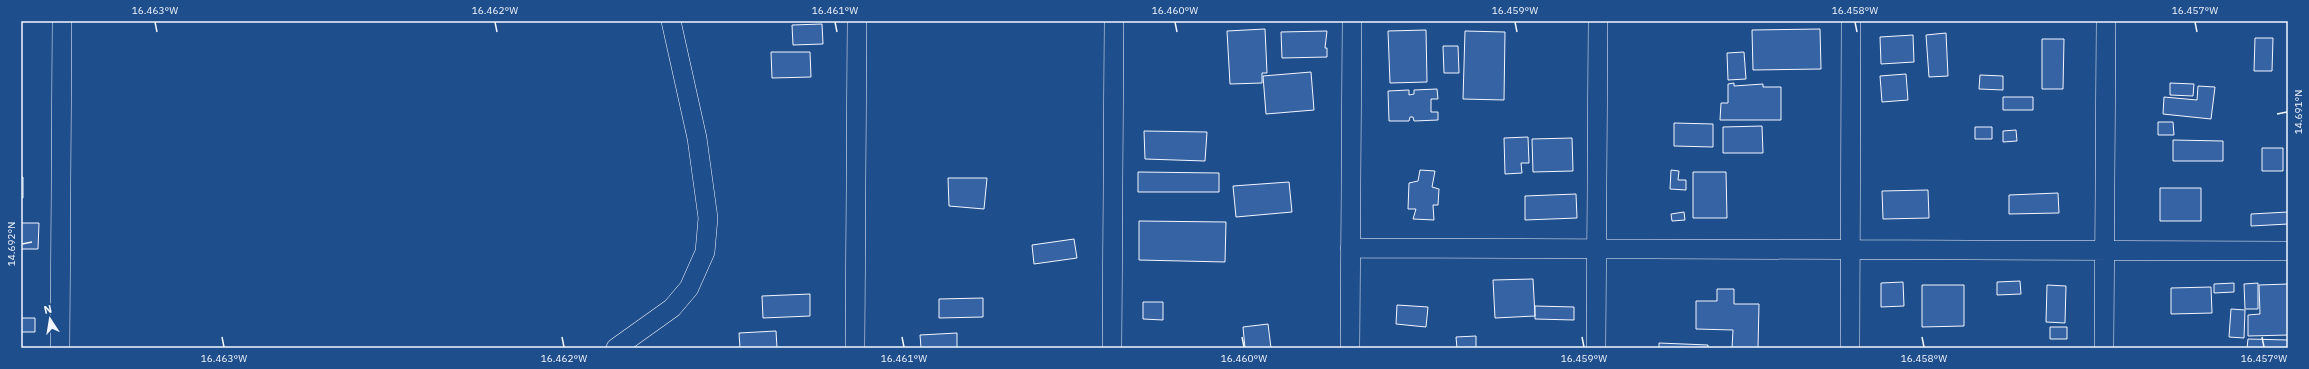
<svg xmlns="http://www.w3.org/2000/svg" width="2309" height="369" font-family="'IBM Plex Sans',sans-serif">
<rect width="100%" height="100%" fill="#1f4e8c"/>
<path fill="#3563a3" stroke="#f2f6ff" d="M 822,24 L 823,44 L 793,45 L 792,25 Z
M 1265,29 L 1267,73 L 1262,73 L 1262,83 L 1230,84 L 1227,31 Z
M 1820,29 L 1821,69 L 1753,70 L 1752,30 Z
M 1426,30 L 1427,82 L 1390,83 L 1388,31 Z
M 1327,31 L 1325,48 L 1327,48 L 1327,57 L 1282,58 L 1281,32 Z
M 1465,31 L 1505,32 L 1504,100 L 1463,99 Z
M 1946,33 L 1948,76 L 1929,77 L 1926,35 Z
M 1913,35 L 1914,62 L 1881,64 L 1880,37 Z
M 2255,38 L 2273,38 L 2272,71 L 2254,71 Z
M 2042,39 L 2064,39 L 2063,89 L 2042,89 Z
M 1443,46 L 1458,46 L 1459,73 L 1444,73 Z
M 771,52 L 810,52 L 811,77 L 772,78 Z
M 1744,52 L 1746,79 L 1728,80 L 1727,53 Z
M 1311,72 L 1314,110 L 1266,114 L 1263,76 Z
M 1906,74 L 1908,100 L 1882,102 L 1880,76 Z
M 1980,75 L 2003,76 L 2003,90 L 1979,89 Z
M 1734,83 L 1734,86 L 1763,84 L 1763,87 L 1781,87 L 1781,120 L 1720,120 L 1721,103 L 1728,103 L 1728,84 Z
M 2170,83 L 2194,84 L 2193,96 L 2170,95 Z
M 2198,86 L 2215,87 L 2211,119 L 2163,114 L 2164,97 L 2197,100 Z
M 1437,89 L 1438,99 L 1431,99 L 1431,112 L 1438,112 L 1438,120 L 1414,121 L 1413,117 L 1410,117 L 1409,121 L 1389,121 L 1388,91 L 1409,90 L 1409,95 L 1414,94 L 1414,90 Z
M 2003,97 L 2033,97 L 2033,110 L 2003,110 Z
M 2158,122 L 2173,122 L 2174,135 L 2158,135 Z
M 1674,123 L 1713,124 L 1713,147 L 1674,146 Z
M 1762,126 L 1763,153 L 1723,153 L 1723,127 Z
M 1975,127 L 1992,127 L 1992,139 L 1975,139 Z
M 2016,130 L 2017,141 L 2003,142 L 2003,131 Z
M 1144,131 L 1207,132 L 1205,161 L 1145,159 Z
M 1528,137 L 1529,163 L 1521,163 L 1522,173 L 1505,174 L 1504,138 Z
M 1572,138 L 1573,171 L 1533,172 L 1532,139 Z
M 2173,140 L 2223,141 L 2223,161 L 2173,161 Z
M 2262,148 L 2283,148 L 2283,171 L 2262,171 Z
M 1420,170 L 1435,171 L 1432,187 L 1439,189 L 1438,205 L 1433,205 L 1434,220 L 1413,219 L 1416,209 L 1408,209 L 1409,183 L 1418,181 Z
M 1671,170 L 1679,171 L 1678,180 L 1686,180 L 1686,190 L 1670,189 Z
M 1138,172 L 1219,173 L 1219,192 L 1138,192 Z
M 1693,172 L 1726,172 L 1727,218 L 1693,218 Z
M 21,177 L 23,177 L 23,198 L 21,198 Z
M 948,178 L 987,178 L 984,209 L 949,206 Z
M 1289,182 L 1292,212 L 1236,217 L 1233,186 Z
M 2160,188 L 2201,188 L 2201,221 L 2160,221 Z
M 1928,190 L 1929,218 L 1883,219 L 1882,191 Z
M 2058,193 L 2059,213 L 2009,214 L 2009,195 Z
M 1576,194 L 1577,218 L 1525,220 L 1525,196 Z
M 1684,212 L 1685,220 L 1672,221 L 1671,214 Z
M 2288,212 L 2288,224 L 2251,226 L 2251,214 Z
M 1139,221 L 1226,222 L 1225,262 L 1139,260 Z
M 21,223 L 39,223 L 38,249 L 21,249 Z
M 1074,239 L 1077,258 L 1034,264 L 1032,245 Z
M 1533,279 L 1535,316 L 1495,318 L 1493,280 Z
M 2020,281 L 2021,294 L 1997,295 L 1997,282 Z
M 1903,282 L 1904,306 L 1881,307 L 1881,283 Z
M 2234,283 L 2234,292 L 2214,293 L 2214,284 Z
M 2258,283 L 2258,309 L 2245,309 L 2244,284 Z
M 2288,284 L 2288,335 L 2248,336 L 2248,315 L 2260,314 L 2259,285 Z
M 1922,285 L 1964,285 L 1964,326 L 1922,327 Z
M 2047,285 L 2066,286 L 2065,323 L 2046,322 Z
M 2211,287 L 2212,313 L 2171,314 L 2171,288 Z
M 1717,289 L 1734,289 L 1734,304 L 1759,304 L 1758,348 L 1732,348 L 1733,330 L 1696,329 L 1696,301 L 1717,301 Z
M 810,294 L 810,316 L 763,318 L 762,296 Z
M 983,298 L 983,317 L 939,318 L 939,299 Z
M 1143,302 L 1163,302 L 1163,320 L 1143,319 Z
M 1397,305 L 1428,307 L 1426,327 L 1396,324 Z
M 1535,306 L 1574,307 L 1574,320 L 1535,319 Z
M 2231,309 L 2245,310 L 2244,338 L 2229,337 Z
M 21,318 L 35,318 L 35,332 L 21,332 Z
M 1268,324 L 1271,348 L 1245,348 L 1243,327 Z
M 2050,327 L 2067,327 L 2067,339 L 2050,339 Z
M 776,331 L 777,348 L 740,348 L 739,333 Z
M 957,333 L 957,348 L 921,348 L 920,335 Z
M 1476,336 L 1476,348 L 1457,348 L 1456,337 Z
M 2248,339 L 2288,340 L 2288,348 L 2247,348 Z
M 1659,343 L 1708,345 L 1708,348 L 1659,348 Z"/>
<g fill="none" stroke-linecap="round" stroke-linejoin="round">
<g stroke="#f2f6ff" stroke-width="20">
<path id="minor" d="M 1350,248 L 2288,251
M 60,348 L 62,21
M 616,348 L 672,308 L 689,288 L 705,252 L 708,218 L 697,138 L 671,21
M 855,348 L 857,21
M 1112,348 L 1114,21
M 1350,348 L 1352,21
M 1596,348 L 1598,21
M 1850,348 L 1851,21
M 2104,348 L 2106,21"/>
</g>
<use href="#minor" stroke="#1f4e8c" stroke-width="19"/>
</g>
<path fill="none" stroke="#f2f6ff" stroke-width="1.5" d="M 155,22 L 157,32M 495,22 L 497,32M 835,22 L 837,32M 1175,22 L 1177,32M 1515,22 L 1517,32M 1855,22 L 1857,32M 2195,22 L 2197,32M 2277,114 L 2287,112M 22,244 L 32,242M 222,337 L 224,347M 562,337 L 564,347M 902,337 L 904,347M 1242,337 L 1244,347M 1582,337 L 1584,347M 1922,337 L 1924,347M 2262,337 L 2264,347"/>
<rect width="2309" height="369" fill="none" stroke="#1f4e8c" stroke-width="44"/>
<g transform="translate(50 319) rotate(348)" stroke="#1f4e8c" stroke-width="3" paint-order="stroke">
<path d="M0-3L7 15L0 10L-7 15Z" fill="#f2f6ff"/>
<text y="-6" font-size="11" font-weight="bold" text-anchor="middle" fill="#f2f6ff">N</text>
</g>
<rect x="22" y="22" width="2265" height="325" fill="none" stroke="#f2f6ff" stroke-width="1.5"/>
<g font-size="10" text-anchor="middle" fill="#f2f6ff">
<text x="155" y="14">16.463°W</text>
<text x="495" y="14">16.462°W</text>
<text x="835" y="14">16.461°W</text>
<text x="1175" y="14">16.460°W</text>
<text x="1515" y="14">16.459°W</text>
<text x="1855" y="14">16.458°W</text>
<text x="2195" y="14">16.457°W</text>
<text transform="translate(2298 112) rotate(-90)" y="4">14.691°N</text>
<text transform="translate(11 244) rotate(-90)" y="4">14.692°N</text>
<text x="224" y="362">16.463°W</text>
<text x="564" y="362">16.462°W</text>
<text x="904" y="362">16.461°W</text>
<text x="1244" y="362">16.460°W</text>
<text x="1584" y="362">16.459°W</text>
<text x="1924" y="362">16.458°W</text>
<text x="2264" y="362">16.457°W</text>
</g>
</svg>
